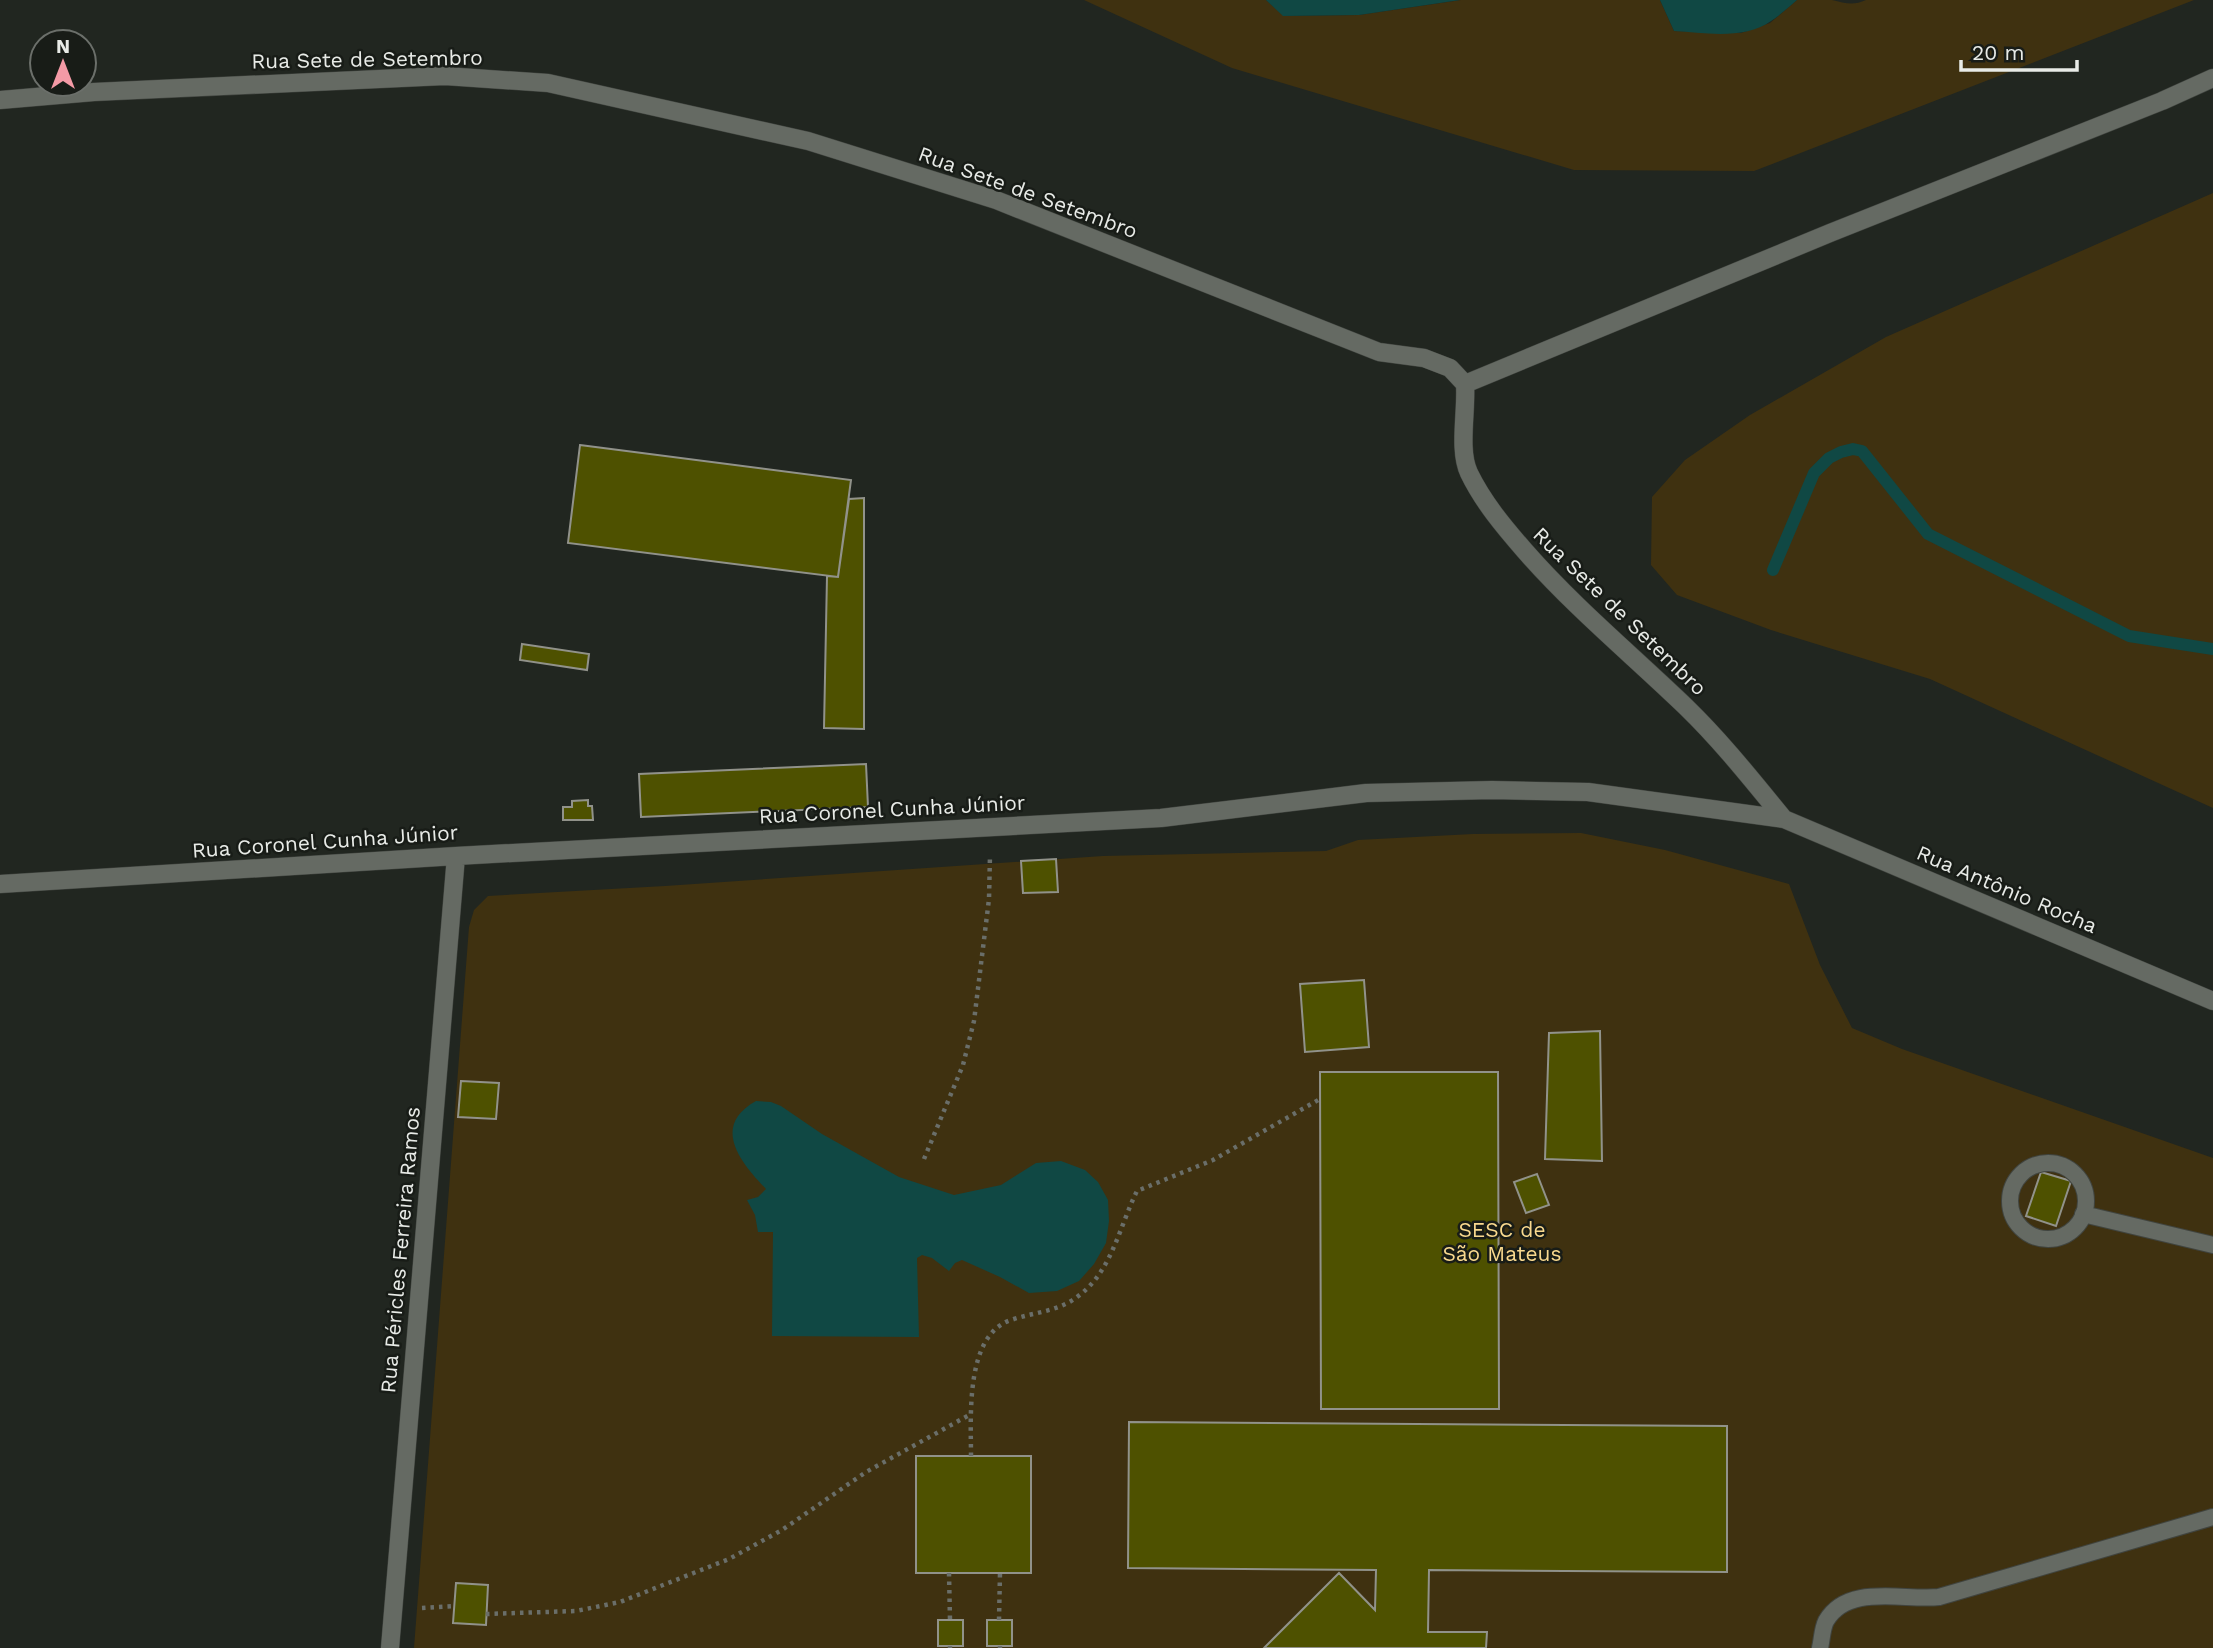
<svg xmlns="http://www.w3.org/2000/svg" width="2213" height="1648" font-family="'Work Sans',sans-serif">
<rect width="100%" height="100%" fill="#212620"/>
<path fill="#3f3110" d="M 1084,0 L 1266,0 L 1284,16 L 1359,15 L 1461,0 L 1660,0 L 1674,31 L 1741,33 L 1770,23 L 1797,0 C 1808,0 1822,0 1832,0 C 1845,3 1853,6 1866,0 L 2194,0 L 1754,171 L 1574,170 L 1232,68 Z
M 2213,193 L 2213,808 L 1930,679 L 1771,630 L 1677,595 L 1651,565 L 1652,497 L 1685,460 L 1750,415 L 1886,337 Z
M 1581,833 L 1665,850 L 1789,884 L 1820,965 L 1852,1028 L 1902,1049 L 2213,1158 L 2213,1648 L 414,1648 L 469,927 L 474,910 L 488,896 L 665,886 L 1103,856 L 1326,851 L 1358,840 L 1473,834 Z"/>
<path fill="#104844" d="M 1266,0 L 1460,0 L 1359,15 L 1283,16 Z
M 1660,0 L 1797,0 C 1789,7 1780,15 1771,21 C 1745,40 1705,33 1674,31 Z
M 756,1101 L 771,1102 L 781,1106 L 822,1134 L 899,1177 L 954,1195 L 1001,1185 L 1036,1163 L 1061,1161 L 1085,1170 L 1098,1182 L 1108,1200 L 1109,1221 L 1106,1243 L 1094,1264 L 1079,1281 L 1057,1291 L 1029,1293 L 1000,1277 L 962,1260 L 955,1263 L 949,1271 L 932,1258 L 922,1255 L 917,1258 L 919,1337 L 772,1336 L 773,1232 L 758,1232 L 755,1215 L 747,1200 L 758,1197 L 766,1189 C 740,1162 711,1126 756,1101 Z"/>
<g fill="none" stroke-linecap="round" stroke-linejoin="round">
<path stroke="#104844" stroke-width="12" d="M 1773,570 L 1814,473 L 1829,458 L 1841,452 L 1853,449 L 1862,451 L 1928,534 L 2129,636 L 2213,649"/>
</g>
<path fill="#4e5100" stroke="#91928a" stroke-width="2" d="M 580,445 L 851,480 L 838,577 L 568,543 Z
M 864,498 L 864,729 L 824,728 L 827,576 L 838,577 L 849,499 Z
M 522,644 L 589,654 L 587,670 L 520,660 Z
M 866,764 L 868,807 L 641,817 L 639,774 Z
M 588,800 L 588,806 L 592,806 L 593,820 L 563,820 L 563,807 L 572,807 L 572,801 Z
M 1056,859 L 1058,892 L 1023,893 L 1021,861 Z
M 1364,980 L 1369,1047 L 1305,1052 L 1300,984 Z
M 1600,1031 L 1602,1161 L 1545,1159 L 1549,1033 Z
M 1320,1072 L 1498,1072 L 1499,1409 L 1321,1409 Z
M 461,1081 L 499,1083 L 496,1119 L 458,1117 Z
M 2041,1172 L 2071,1181 L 2056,1226 L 2026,1216 Z
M 1537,1174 L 1549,1205 L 1526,1213 L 1514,1182 Z
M 1129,1422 L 1727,1426 L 1727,1572 L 1429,1570 L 1428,1632 L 1487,1632 L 1486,1648 L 1264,1648 L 1339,1573 L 1375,1610 L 1376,1570 L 1128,1568 Z
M 916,1456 L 1031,1456 L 1031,1573 L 916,1573 Z
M 456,1583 L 488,1585 L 486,1625 L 453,1623 Z
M 938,1620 L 963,1620 L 963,1646 L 938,1646 Z
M 987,1620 L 1012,1620 L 1012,1646 L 987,1646 Z"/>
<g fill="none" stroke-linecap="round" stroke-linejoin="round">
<g stroke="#40443f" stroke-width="18">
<path id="service" d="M2010 1201a38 38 0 1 1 76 0a38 38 0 1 1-76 0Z
M 2083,1214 L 2213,1245
M 1820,1648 C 1822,1640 1822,1629 1826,1621 C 1848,1583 1904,1601 1939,1597 L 2213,1517"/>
</g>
<g stroke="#40443f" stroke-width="19">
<path id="minor" d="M 0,100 L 94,92 L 445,76 L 548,83 L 808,141 L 996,200 L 1379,352 L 1424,358 L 1450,368 L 1465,384 C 1467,411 1458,450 1469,473 C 1483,502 1504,527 1525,551 C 1574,607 1632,655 1686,707 C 1722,742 1752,780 1784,819
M 1465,384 L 1830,233 L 2162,101 L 2213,78
M 0,884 L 456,856 L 1161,818 L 1366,793 L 1492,790 L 1588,792 L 1784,819 L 2213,1001
M 390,1648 L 456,856"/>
</g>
<path stroke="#6a6e69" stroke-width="4.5" stroke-dasharray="3.5 5" stroke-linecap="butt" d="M 924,1159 L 963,1065 L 974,1021 L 989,899 L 990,855
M 971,1456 C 971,1416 965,1335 1011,1320 C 1034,1312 1057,1312 1077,1297 C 1112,1272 1119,1227 1137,1191 L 1213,1160 L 1320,1099
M 949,1573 L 950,1620
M 422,1608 L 455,1606
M 486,1614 L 576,1611 L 620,1602 L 729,1559 L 782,1530 L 866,1472 L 971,1414
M 999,1620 L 1000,1573
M 1000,1646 L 1000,1648
M 950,1648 L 950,1646"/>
<use href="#service" stroke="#656a63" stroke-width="16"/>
<use href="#minor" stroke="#656a63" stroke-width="18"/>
</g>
<g text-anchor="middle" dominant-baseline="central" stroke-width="5" stroke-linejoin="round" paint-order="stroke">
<g font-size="21" fill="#e8ebe7" stroke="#181c17">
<text transform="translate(367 59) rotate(-1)">Rua Sete de Setembro</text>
<text transform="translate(1028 192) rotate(20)">Rua Sete de Setembro</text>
<text transform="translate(1620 611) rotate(44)">Rua Sete de Setembro</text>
<text transform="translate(892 809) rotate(-3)">Rua Coronel Cunha Júnior</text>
<text transform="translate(325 841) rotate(-4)">Rua Coronel Cunha Júnior</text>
<text transform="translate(2007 889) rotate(23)">Rua Antônio Rocha</text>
<text transform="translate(400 1250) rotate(-85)">Rua Péricles Ferreira Ramos</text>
</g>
<g font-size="21" fill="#f9d98e" stroke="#181c17">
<text x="1502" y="1229">SESC de<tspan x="1502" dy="24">São Mateus</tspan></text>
</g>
</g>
<g transform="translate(63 63)"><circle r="33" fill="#181c17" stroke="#6b6f6a" stroke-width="2"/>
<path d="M0-5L12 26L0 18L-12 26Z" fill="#f49aa6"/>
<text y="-10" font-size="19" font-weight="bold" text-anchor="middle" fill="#e8ebe7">N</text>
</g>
<path d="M1961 60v10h116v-10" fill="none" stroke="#e8ebe7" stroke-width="3.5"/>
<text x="1972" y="60" font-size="21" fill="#e8ebe7" stroke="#181c17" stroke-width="5" paint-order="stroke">20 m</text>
</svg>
